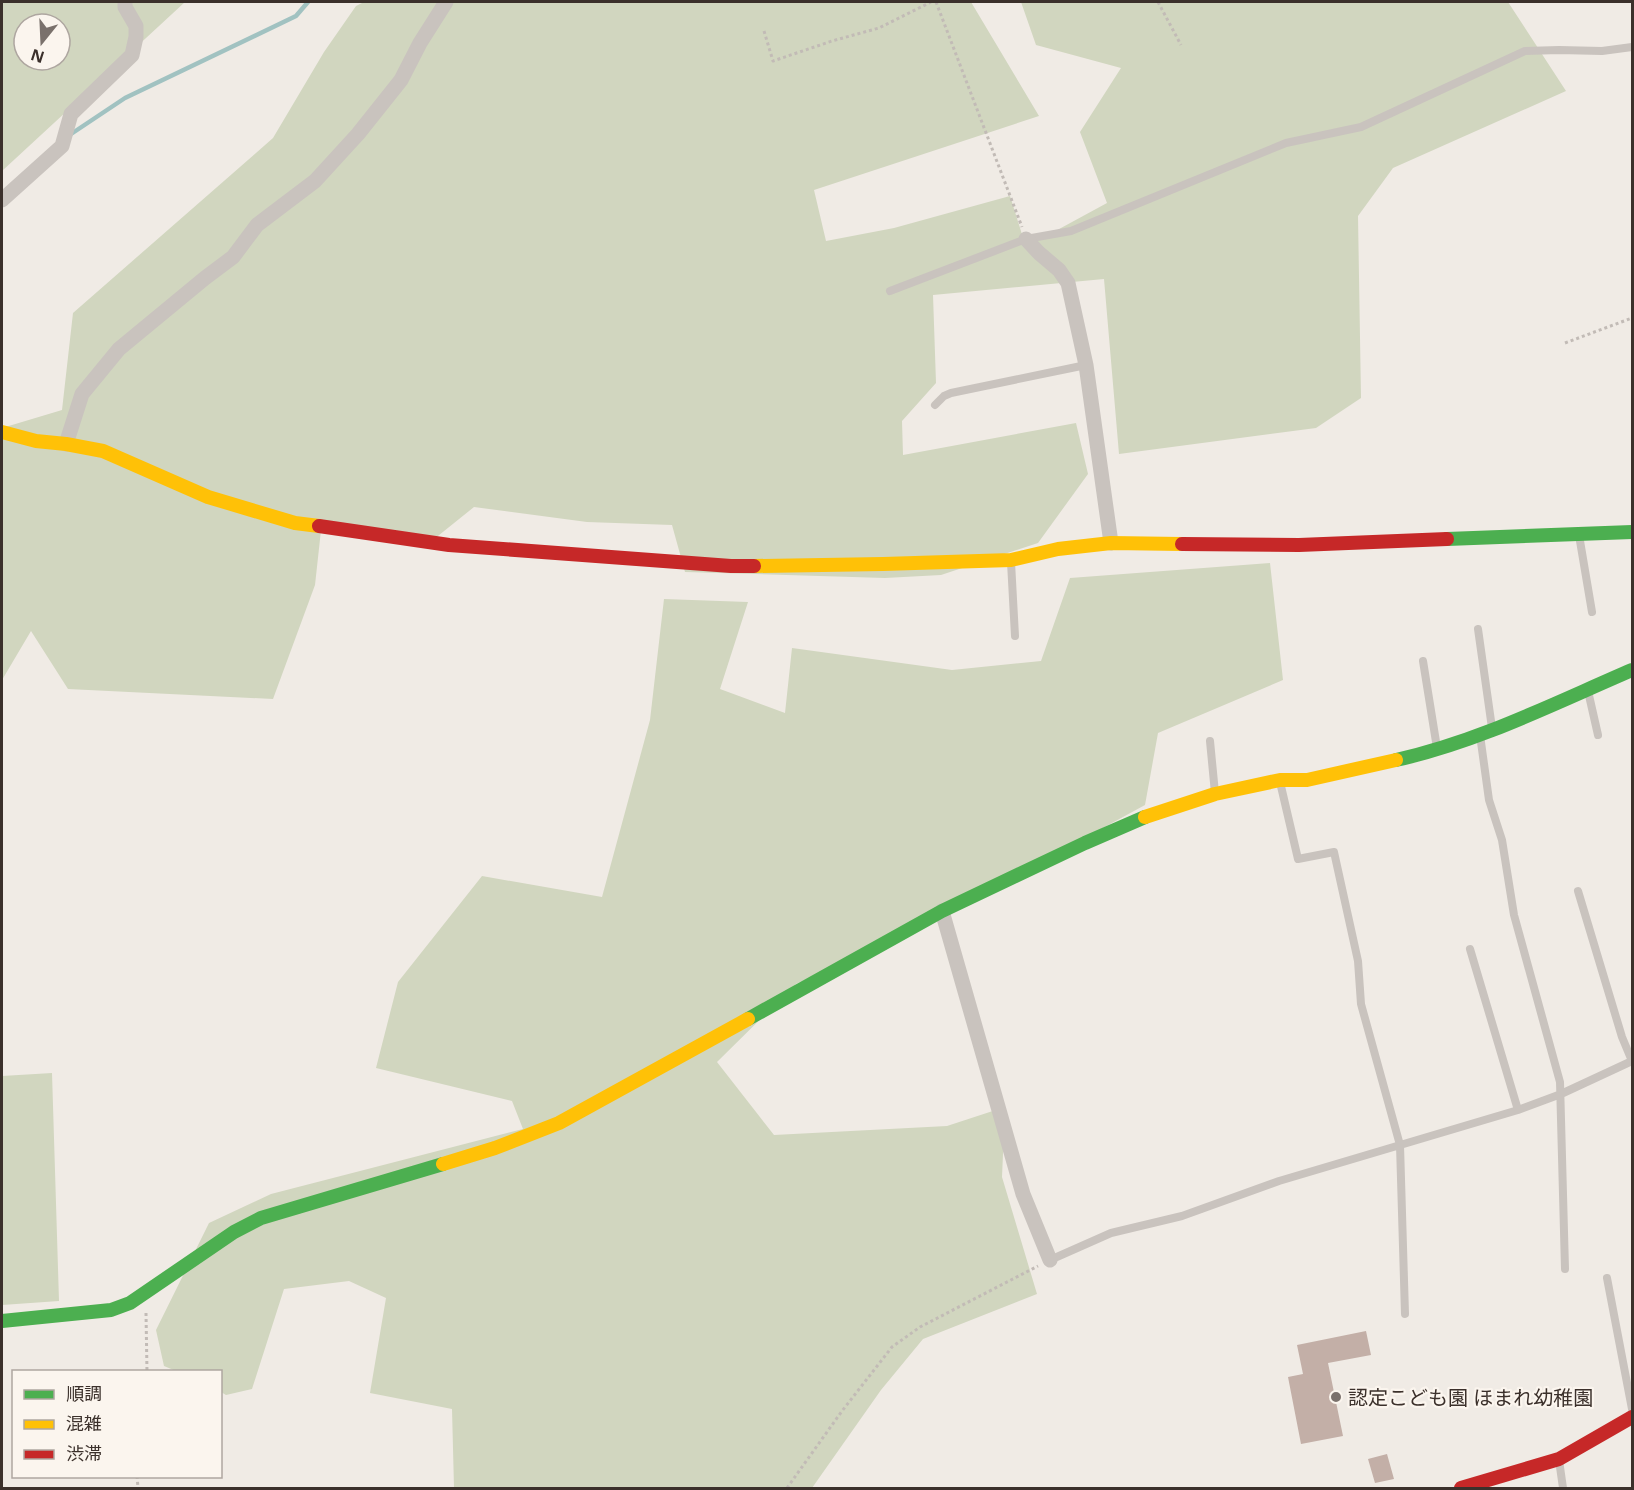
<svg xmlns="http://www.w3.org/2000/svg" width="1634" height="1490" font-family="'Noto Sans','Noto Sans JP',sans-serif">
<rect width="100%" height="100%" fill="#f0ebe5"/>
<path fill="#d1d6bf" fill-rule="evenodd" d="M 2,2 L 185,2 L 2,171 ZM 24,24 L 60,24 L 60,60 L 24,60 Z
M 364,2 L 971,2 L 1039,116 L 814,190 L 826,241 L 894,228 L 1010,196 L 1026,247 L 1107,203 L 1080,132 L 1121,68 L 1036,45 L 1021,2 L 1508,2 L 1566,91 L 1393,168 L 1358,216 L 1361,398 L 1316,428 L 1119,454 L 1104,279 L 933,295 L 936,383 L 902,421 L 903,455 L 1076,423 L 1088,474 L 1038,543 L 941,575 L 885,578 L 685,572 L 672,525 L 587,522 L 474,507 L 423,548 L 322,521 L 315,585 L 273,699 L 68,689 L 31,631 L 2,680 L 2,428 L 62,410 L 73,313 L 273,138 L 324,52 L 356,6 Z
M 1270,563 L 1283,680 L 1158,733 L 1145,805 L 987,891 L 796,984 L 717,1062 L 774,1135 L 947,1126 L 1005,1107 L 1002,1177 L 1037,1294 L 923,1339 L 881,1390 L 812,1488 L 454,1488 L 452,1409 L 370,1393 L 386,1298 L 349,1281 L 284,1289 L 252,1389 L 226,1395 L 221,1392 L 220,1372 L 176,1371 L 164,1366 L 156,1330 L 209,1223 L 271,1194 L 523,1129 L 512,1101 L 376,1068 L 398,982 L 482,876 L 602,897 L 650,720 L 664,599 L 748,602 L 720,689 L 785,713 L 792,648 L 952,670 L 1041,661 L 1070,578 Z
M 52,1073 L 59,1301 L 2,1305 L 2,1076 Z"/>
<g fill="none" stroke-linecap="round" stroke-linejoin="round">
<path stroke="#a1c2c1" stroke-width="4.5" d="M 71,134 L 125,98 L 296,16 L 308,2"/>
</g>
<path fill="#c3afa7" d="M 1366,1331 L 1371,1355 L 1328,1363 L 1343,1436 L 1301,1444 L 1288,1377 L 1303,1374 L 1297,1345 Z
M 1387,1454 L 1394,1479 L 1375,1483 L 1368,1459 Z"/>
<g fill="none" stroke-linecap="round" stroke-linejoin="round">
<path stroke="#c2bbb6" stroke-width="3" stroke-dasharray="3 3" stroke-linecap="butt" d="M 936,2 L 1022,227
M 1158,2 L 1181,45
M 764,31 L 773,61 L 832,41 L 879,28 L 931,2
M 1565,343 L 1632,318
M 146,1313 L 147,1372
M 137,1476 L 138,1488
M 787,1488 L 842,1411 L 892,1347 L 920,1327 L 1038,1266"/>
<path stroke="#c9c3be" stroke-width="8" d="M 890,291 L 1026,239 L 1071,231 L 1286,143 L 1361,127 L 1525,51 L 1559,50 L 1602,51 L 1632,47
M 935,405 L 944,396 L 951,393 L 1086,365
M 1579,535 L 1592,612
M 1011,562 L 1015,636
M 1478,629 L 1492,728
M 1423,661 L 1437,748
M 1588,691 L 1598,735
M 1480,735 L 1489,800 L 1502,840 L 1514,915 L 1560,1082 L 1565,1269
M 1210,741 L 1215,793
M 1280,782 L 1298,859 L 1334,852 L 1358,961 L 1361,1004 L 1400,1145 L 1405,1314
M 1578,891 L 1622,1037 L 1632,1061
M 1470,949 L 1518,1110
M 1050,1260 L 1111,1233 L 1182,1216 L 1279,1181 L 1518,1110 L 1561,1094 L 1632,1061
M 1607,1278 L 1632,1409
M 1559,1460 L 1563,1488"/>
<path stroke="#c9c3be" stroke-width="15" d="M 2,200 L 62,146 L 71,114 L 132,55 L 136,37 L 136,26 L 125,7 L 125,2
M 1026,239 L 1039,253 L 1059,270 L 1068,283 L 1086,365 L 1111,543
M 66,444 L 82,394 L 119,349 L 205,278 L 233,257 L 257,225 L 315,181 L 358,134 L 401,80 L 420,43 L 446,2
M 942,911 L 1023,1194 L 1050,1260"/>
<path stroke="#4caf50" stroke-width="14" d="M 1447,539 L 1632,532
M 1396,760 C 1478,742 1555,703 1632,670
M 748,1019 L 942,911 L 1085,843 L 1145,817
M 2,1321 L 111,1310 L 130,1303 L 234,1232 L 261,1218 L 443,1164"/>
<path stroke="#ffc107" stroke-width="14" d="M 2,432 L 36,441 L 66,444 L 103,451 L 208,497 L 295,523 L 319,526
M 754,566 L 883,564 L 1011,560 L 1058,549 L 1111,543 L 1182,544
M 1145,817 L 1215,794 L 1280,780 L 1307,780 L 1396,760
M 443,1164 L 495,1148 L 559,1123 L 748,1019"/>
<path stroke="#c62828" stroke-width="14" d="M 319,526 L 449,545 L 731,566 L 754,566
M 1182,544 L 1299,545 L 1447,539
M 1461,1488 L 1559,1459 L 1632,1417"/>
</g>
<circle fill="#7a716c" stroke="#fbf5ee" stroke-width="2" cx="1336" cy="1397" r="6"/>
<g text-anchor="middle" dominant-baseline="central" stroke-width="4.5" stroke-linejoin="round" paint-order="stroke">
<g font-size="20" fill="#3b302b" stroke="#fbf5ee" text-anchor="start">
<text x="1348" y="1397">認定こども園 ほまれ幼稚園</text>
</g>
</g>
<rect width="1634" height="1490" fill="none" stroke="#3b302b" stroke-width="6"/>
<rect x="12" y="1370" width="210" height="108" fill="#fbf5ee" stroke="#aea6a0" stroke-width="1.5"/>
<rect x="24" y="1390" width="30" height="9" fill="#4caf50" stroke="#aea6a0" stroke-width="1.5"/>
<text x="66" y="1400" font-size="18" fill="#3b302b">順調</text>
<rect x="24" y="1420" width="30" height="9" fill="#ffc107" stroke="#aea6a0" stroke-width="1.5"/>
<text x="66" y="1430" font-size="18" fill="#3b302b">混雑</text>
<rect x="24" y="1450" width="30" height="9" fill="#c62828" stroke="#aea6a0" stroke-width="1.5"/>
<text x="66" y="1460" font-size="18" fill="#3b302b">渋滞</text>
<g transform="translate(42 42) rotate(198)"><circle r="28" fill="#fbf5ee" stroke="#aea6a0" stroke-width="1.5"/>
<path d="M0-4.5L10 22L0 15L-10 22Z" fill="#7a716c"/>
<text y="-9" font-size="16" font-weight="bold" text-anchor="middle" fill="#3b302b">N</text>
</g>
</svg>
